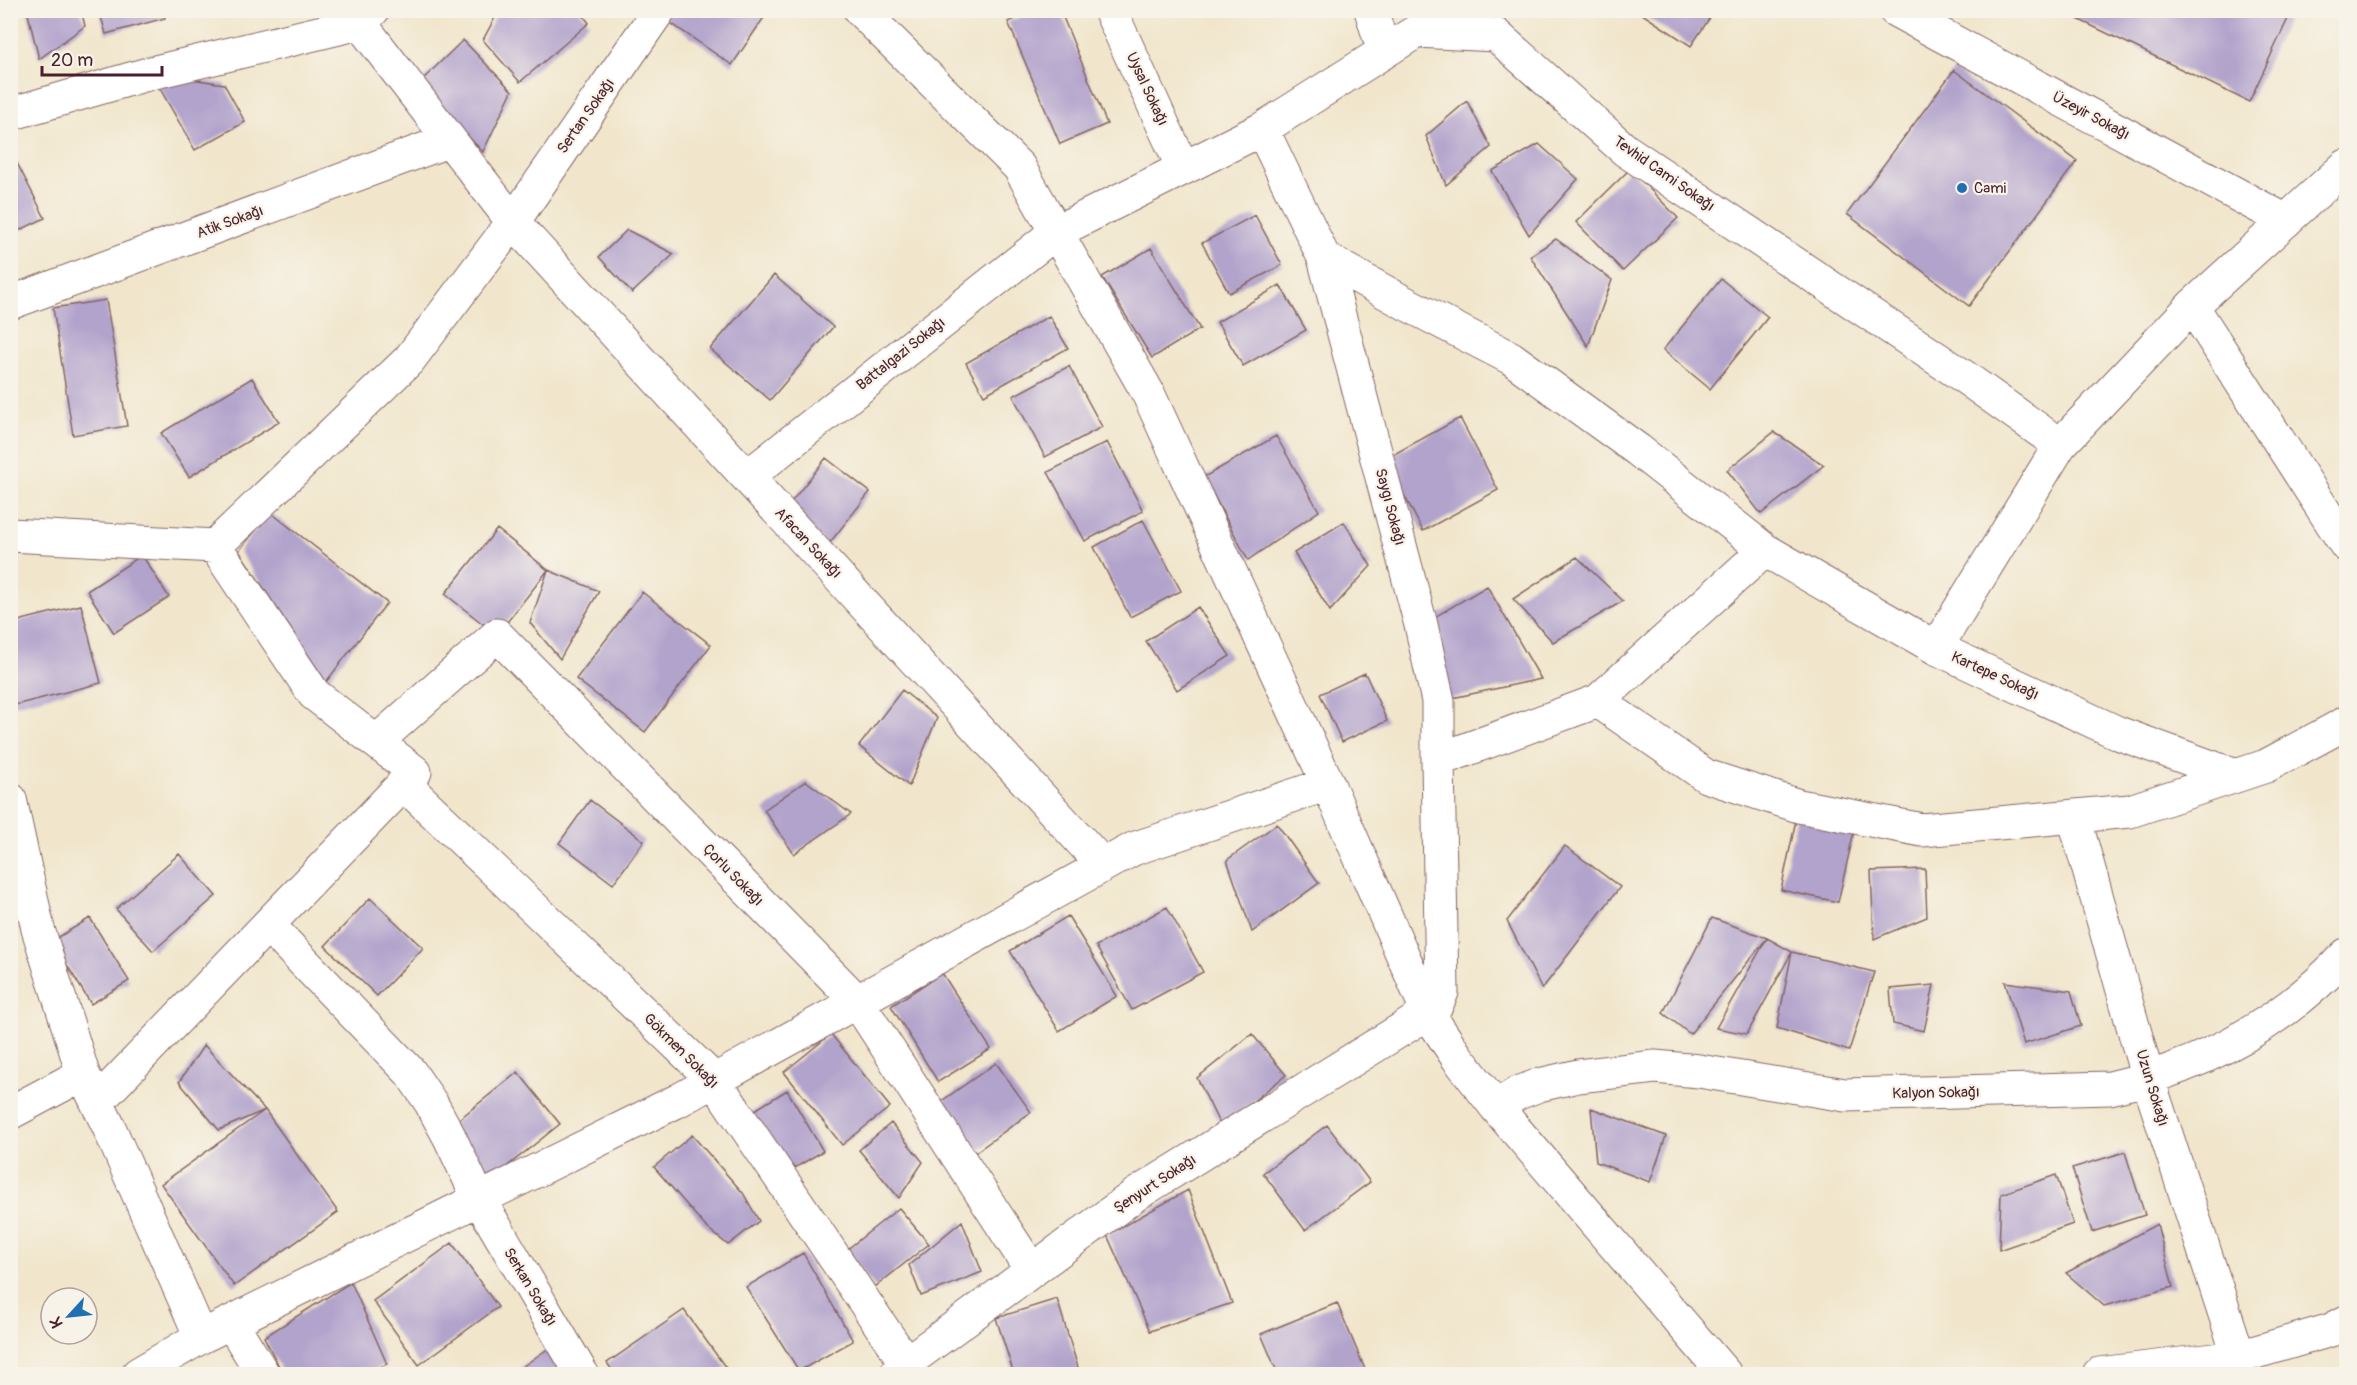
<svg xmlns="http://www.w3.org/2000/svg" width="2357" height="1385" font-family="Pangolin,sans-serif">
<rect width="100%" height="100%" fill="#f7f3e8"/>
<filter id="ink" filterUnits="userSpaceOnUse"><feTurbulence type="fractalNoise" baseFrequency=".0167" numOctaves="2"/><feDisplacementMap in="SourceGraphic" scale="12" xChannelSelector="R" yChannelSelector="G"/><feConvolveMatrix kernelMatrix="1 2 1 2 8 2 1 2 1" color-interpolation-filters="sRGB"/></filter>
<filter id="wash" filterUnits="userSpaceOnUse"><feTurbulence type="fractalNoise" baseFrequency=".008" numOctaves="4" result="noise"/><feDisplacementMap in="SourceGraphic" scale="24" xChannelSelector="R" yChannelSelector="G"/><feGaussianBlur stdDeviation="1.35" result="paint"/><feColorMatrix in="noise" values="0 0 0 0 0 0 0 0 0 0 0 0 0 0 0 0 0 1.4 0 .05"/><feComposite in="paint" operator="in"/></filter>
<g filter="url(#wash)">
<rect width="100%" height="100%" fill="#f1e6cc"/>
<g id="blocks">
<path fill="#b2a3cc" d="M 27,10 L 81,10 L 85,26 L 39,59 Z
M 99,10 L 163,10 L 165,18 L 106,34 Z
M 499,10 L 579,10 L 589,23 L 520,82 L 483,40 Z
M 672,10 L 769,10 L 732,65 L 665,19 Z
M 1036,10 L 1060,10 L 1107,124 L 1060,144 L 1008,22 Z
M 1636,10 L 1715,10 L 1691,46 Z
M 2059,10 L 2292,10 L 2249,102 Z
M 463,40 L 512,91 L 483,152 L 418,84 Z
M 1954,70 L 2077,161 L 1969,306 L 1847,214 Z
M 151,73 L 224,84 L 245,122 L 195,150 Z
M 1467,101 L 1491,147 L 1446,185 L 1426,136 Z
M 1539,144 L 1578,179 L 1529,235 L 1492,171 Z
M 16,161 L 45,218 L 10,235 L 10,164 Z
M 1630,169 L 1678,218 L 1623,271 L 1576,222 Z
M 1255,215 L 1282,265 L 1229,293 L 1202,243 Z
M 627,230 L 674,254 L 632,293 L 599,257 Z
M 1556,239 L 1612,280 L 1588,346 L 1530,256 Z
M 1151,248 L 1200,329 L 1152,358 L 1102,277 Z
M 774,275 L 833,327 L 770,400 L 710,349 Z
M 1721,279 L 1768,317 L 1710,389 L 1663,350 Z
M 1280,285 L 1306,330 L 1243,366 L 1217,322 Z
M 106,300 L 127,426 L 73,435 L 53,308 Z
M 1049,316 L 1068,348 L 984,395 L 966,363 Z
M 1069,366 L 1102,427 L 1045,457 L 1013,396 Z
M 252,378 L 279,422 L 189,477 L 161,433 Z
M 1460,418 L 1498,490 L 1423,531 L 1385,459 Z
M 1774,432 L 1824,465 L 1761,514 L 1727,470 Z
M 1276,436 L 1319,511 L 1248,560 L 1204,477 Z
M 1107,442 L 1143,511 L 1085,541 L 1048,472 Z
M 826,458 L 870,492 L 828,545 L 784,511 Z
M 270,512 L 387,603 L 326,682 L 239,551 Z
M 1143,520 L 1181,591 L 1130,617 L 1094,547 Z
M 1344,522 L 1371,566 L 1330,611 L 1294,553 Z
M 497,529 L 548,570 L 599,591 L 560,659 L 530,623 L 548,570 L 497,635 L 445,594 Z
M 142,555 L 169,597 L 114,633 L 87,591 Z
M 1577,557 L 1623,601 L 1553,642 L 1513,599 Z
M 1487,586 L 1541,679 L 1438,701 L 1421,625 Z
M 642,592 L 711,645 L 645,732 L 576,679 Z
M 81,605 L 101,683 L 11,706 L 10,623 Z
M 1198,607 L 1230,656 L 1177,690 L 1146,641 Z
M 1365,673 L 1387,721 L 1342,742 L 1320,694 Z
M 902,690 L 937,718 L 909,786 L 859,746 Z
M 806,781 L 851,814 L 794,854 L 764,810 Z
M 590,800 L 644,841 L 613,884 L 559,843 Z
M 1799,806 L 1857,818 L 1838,902 L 1781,890 Z
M 1277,824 L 1319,883 L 1252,932 L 1227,860 Z
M 1565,846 L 1620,887 L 1542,989 L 1507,921 Z
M 179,854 L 216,896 L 153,951 L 116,909 Z
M 1925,869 L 1927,917 L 1874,939 L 1871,871 Z
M 370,898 L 423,948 L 377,996 L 325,946 Z
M 1167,907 L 1203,972 L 1132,1010 L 1096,946 Z
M 1068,916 L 1117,996 L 1059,1031 L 1010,951 Z
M 90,918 L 129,981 L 91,1004 L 52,941 Z
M 1712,918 L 1767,938 L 1792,952 L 1874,972 L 1849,1051 L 1777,1028 L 1792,952 L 1747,1034 L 1716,1028 L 1767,938 L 1690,1034 L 1663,1013 Z
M 942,973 L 991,1049 L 938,1082 L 891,1006 Z
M 2005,982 L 2071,991 L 2081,1026 L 2024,1044 Z
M 1934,985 L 1924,1031 L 1893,1024 L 1890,989 Z
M 831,1034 L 890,1107 L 842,1145 L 784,1072 Z
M 1252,1034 L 1286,1075 L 1221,1127 L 1197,1078 Z
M 204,1045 L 265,1110 L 219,1130 L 179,1082 Z
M 996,1063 L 1031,1112 L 969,1157 L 933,1107 Z
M 518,1072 L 560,1124 L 490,1180 L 448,1128 Z
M 787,1090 L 823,1151 L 783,1175 L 747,1115 Z
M 1591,1108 L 1666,1136 L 1650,1182 L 1596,1162 Z
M 265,1110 L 338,1212 L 234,1286 L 161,1184 Z
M 891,1123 L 923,1162 L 899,1198 L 859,1150 Z
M 1327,1125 L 1370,1182 L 1305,1230 L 1263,1173 Z
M 692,1135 L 743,1193 L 759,1221 L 728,1245 L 705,1226 L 654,1167 Z
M 2125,1152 L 2145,1215 L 2092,1232 L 2072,1168 Z
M 2056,1175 L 2073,1224 L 1999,1250 L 2001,1194 Z
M 1188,1190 L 1232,1303 L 1150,1331 L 1107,1235 Z
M 899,1208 L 929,1244 L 875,1287 L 845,1251 Z
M 962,1221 L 982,1272 L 921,1296 L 909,1265 Z
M 2157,1224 L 2173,1287 L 2104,1306 L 2066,1273 Z
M 452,1243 L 498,1307 L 419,1365 L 373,1301 Z
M 803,1253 L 853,1341 L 799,1371 L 746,1287 Z
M 351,1282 L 387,1364 L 366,1374 L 283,1374 L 264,1337 Z
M 1057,1299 L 1080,1374 L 1014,1374 L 996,1318 Z
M 1337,1303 L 1367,1374 L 1278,1374 L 1261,1334 Z
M 684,1310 L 726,1368 L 717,1374 L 615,1374 L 607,1363 Z
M 556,1343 L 572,1374 L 512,1374 Z"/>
</g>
</g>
<g filter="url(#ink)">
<use href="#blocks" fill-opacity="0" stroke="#846563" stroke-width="1.5"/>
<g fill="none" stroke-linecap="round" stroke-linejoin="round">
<g stroke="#846563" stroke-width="35">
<path id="minor" d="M 659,10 L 513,222 L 1103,865
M 860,10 L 1019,167 L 1148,393 L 1328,784 L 1428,1013 L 1457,1057 L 1496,1107 L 1725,1374
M 1110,10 L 1183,168
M 1371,10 L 1384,52
M 1895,10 L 2286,221
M 10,114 L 151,73 L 360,23 L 373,10
M 1262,129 L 1417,31 L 1496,35 L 1625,150 L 1963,376 L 2060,445
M 1324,258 L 1421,625 L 1438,701 L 1438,760
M 10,303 L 450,140
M 2192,306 L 2346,545
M 747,477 L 1056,232 L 1262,129 L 1324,258 L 1405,303 L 1511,358 L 1638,450 L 1765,550 L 1598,701 L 1706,776 L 1799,806 L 1922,830 L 2130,811 L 2266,766 L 2346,723
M 10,535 L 215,546 L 314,694 L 415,772 L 97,1102
M 215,546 L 409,360 L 513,222 L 360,23
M 1765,550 L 1936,648 L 2118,733 L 2236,776
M 1936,648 L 2060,445 L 2192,306 L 2346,166
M 376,742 L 497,635 L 857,1001 L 1032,1271
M 403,783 L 714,1080 L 906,1363
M 10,799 L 38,929 L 83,1074 L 108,1125 L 201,1337
M 2074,817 L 2148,1079 L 2239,1357
M 268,925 L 410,1072 L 431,1103 L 449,1136 L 479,1199 L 582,1374
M 1496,1107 L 1518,1093 L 1539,1085 L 1578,1076 L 1655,1067 L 1699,1071 L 1845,1095 L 2110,1088 C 2201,1067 2282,1024 2346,955
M 10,1113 L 83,1074
M 231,1322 L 263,1374
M 138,1374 L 201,1337 L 679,1100 L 1133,849 L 1328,784
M 896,1374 L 906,1363 L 1135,1195 L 1428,1013 L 1437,1004 L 1442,992 L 1438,760 L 1598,701
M 2099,1374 L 2239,1357 L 2331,1330 L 2346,1322"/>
</g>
<use href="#minor" stroke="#fff" stroke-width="33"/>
</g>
</g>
<circle fill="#1f6fb2" stroke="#f7f3e8" stroke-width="2" cx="1962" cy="188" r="6"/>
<g text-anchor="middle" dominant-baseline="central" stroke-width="4.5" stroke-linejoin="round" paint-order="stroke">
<g font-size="15" fill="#4a1f2b" stroke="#f7f3e8">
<text transform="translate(1147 89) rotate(65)">Uysal Sokağı</text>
<text transform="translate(586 116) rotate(-55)">Sertan Sokağı</text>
<text transform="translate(2091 116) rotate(28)">Üzeyir Sokağı</text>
<text transform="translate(1664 174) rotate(35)">Tevhid Cami Sokağı</text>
<text transform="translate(230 222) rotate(-20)">Atik Sokağı</text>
<text transform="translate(901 354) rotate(-38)">Battalgazi Sokağı</text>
<text transform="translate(1390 507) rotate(75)">Saygı Sokağı</text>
<text transform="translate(808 543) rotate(47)">Afacan Sokağı</text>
<text transform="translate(1995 676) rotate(25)">Kartepe Sokağı</text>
<text transform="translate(733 875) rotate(46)">Çorlu Sokağı</text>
<text transform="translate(681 1051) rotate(45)">Gökmen Sokağı</text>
<text transform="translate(2152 1088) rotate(73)">Uzun Sokağı</text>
<text transform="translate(1936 1093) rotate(-1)">Kalyon Sokağı</text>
<text transform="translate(1155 1184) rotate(-33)">Şenyurt Sokağı</text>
<text transform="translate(530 1287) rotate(59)">Serkan Sokağı</text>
</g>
<g font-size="15" fill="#4a1f2b" stroke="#f7f3e8" text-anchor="start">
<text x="1974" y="188">Cami</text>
</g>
</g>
<rect width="2357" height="1385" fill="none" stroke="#f7f3e8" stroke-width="36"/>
<g transform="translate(69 1316) rotate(243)"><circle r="28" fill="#f7f3e8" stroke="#b29e9c" stroke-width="1.5"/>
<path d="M0-4.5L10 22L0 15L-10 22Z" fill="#1f6fb2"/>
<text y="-9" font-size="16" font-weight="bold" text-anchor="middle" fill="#4a1f2b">K</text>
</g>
<path d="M42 66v9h120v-9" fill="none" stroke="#4a1f2b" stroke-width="3"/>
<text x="51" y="66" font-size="18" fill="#4a1f2b" stroke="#f7f3e8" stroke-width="4.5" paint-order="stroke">20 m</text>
</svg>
